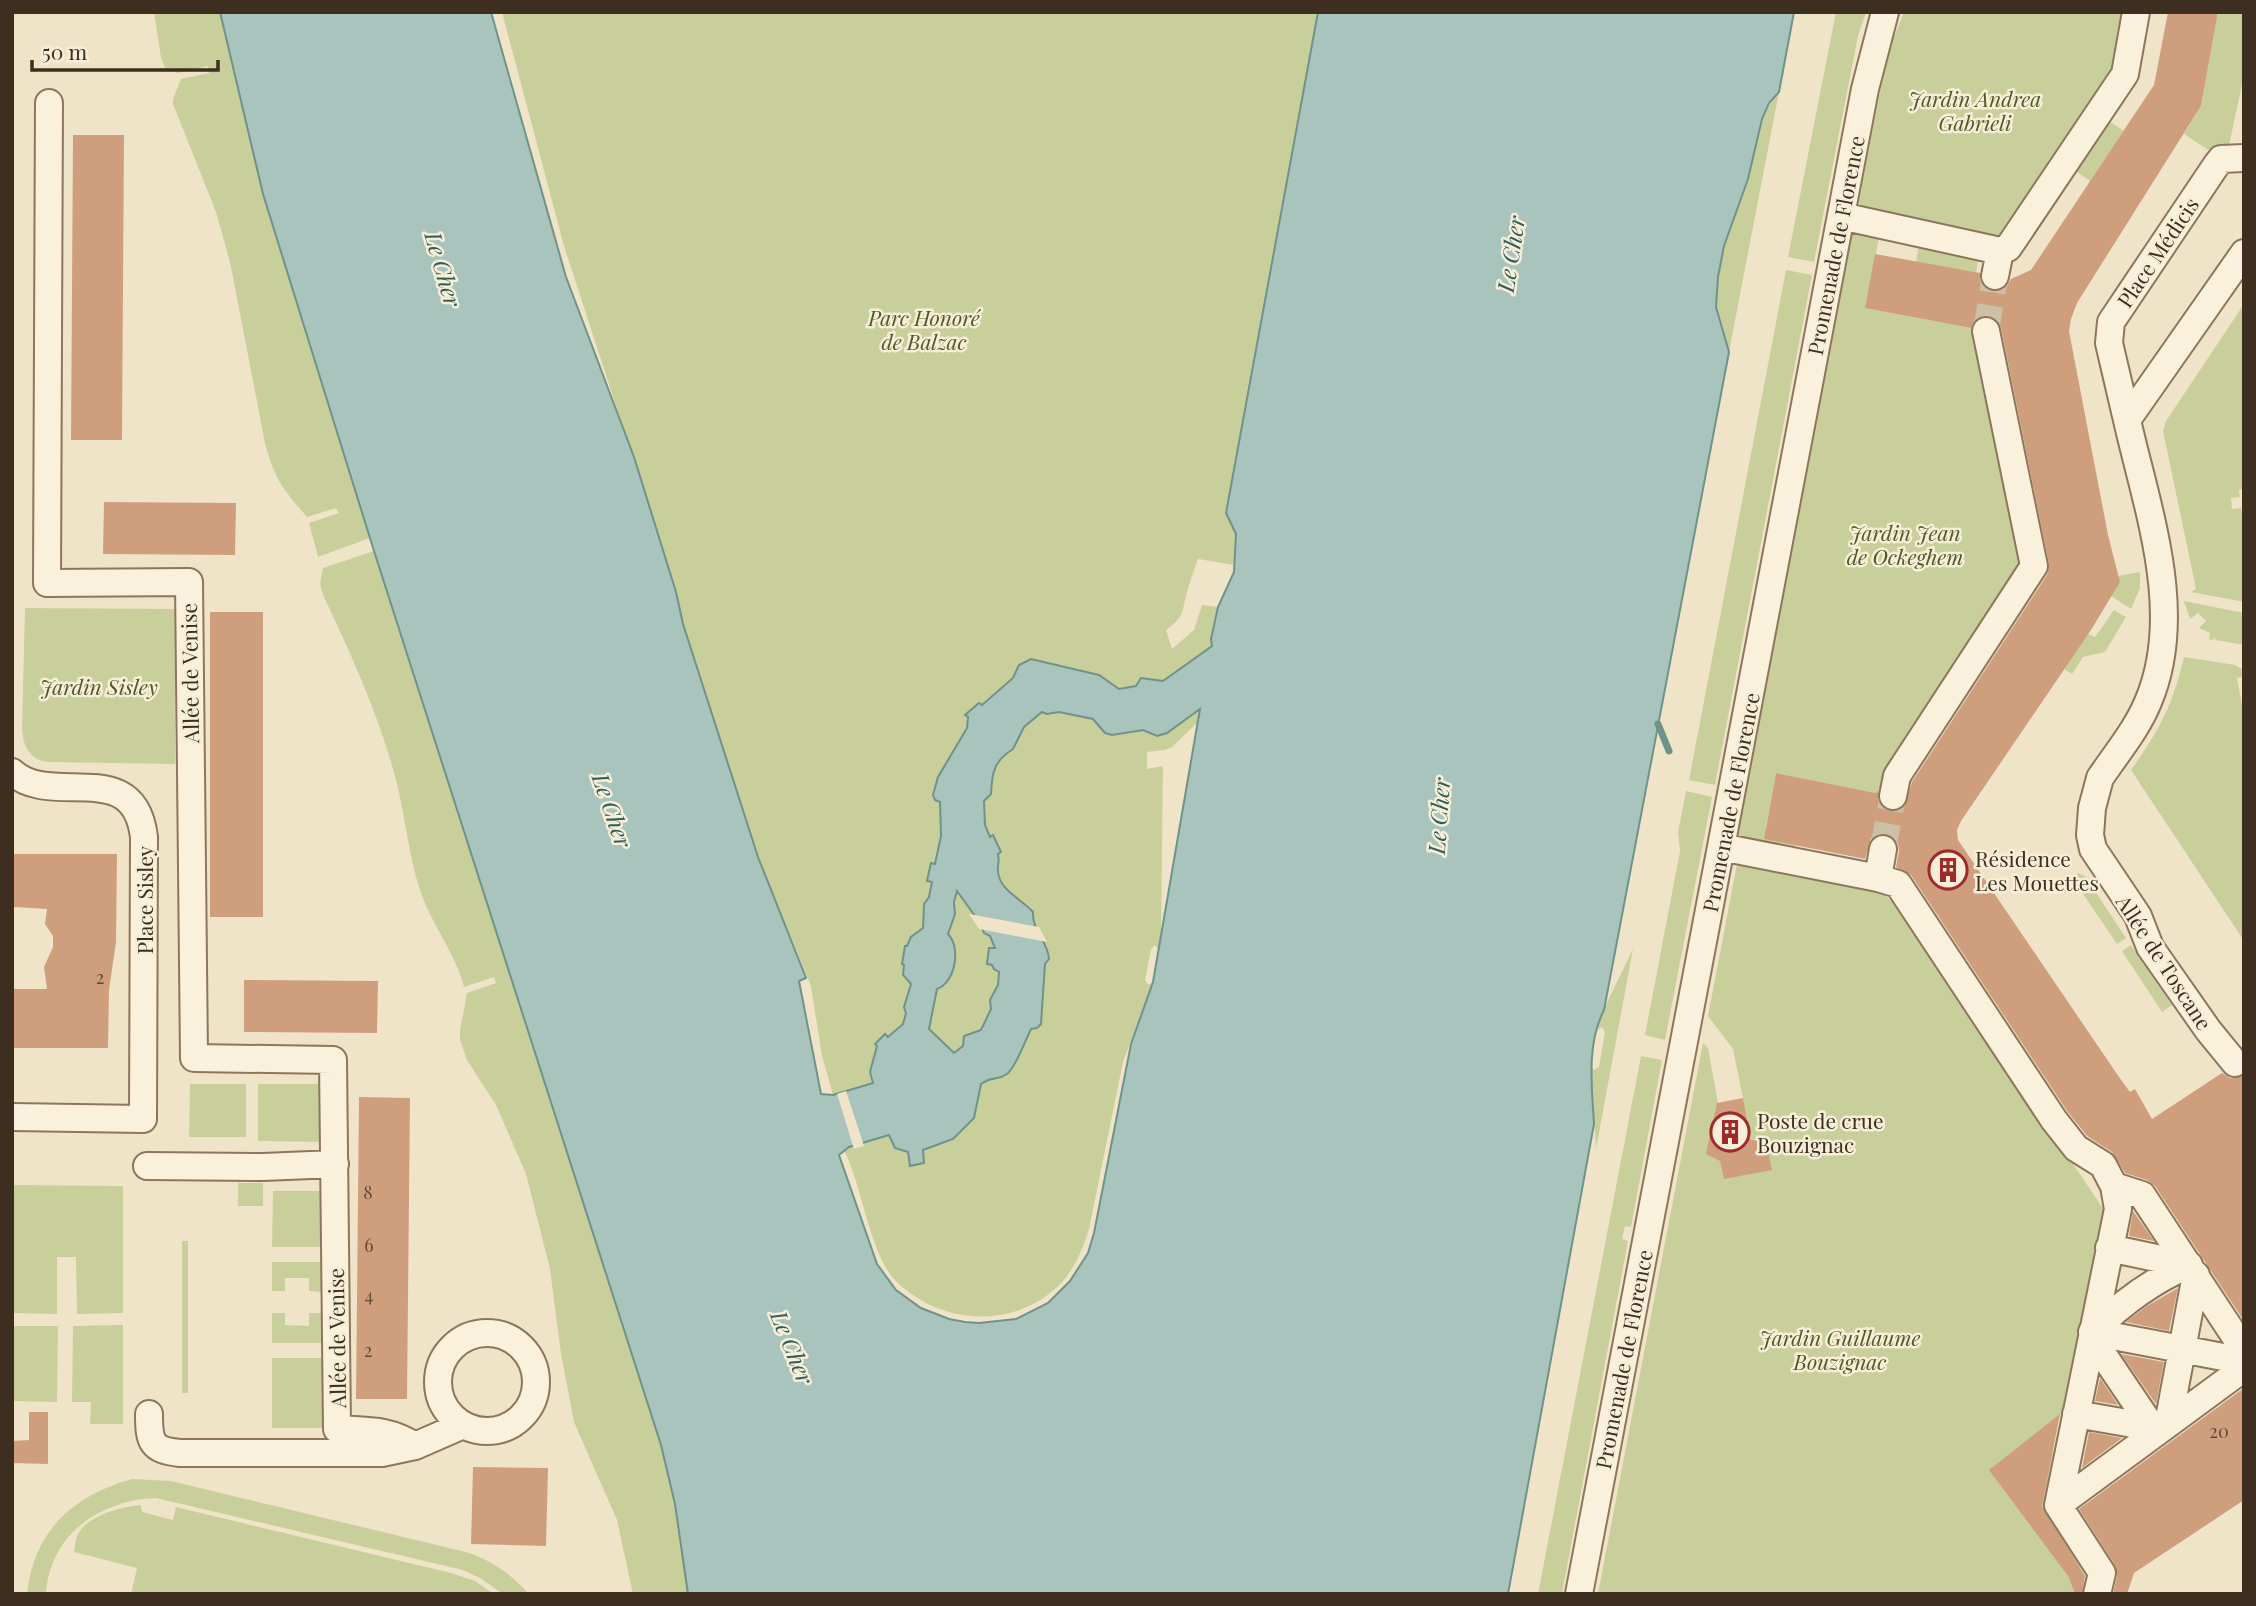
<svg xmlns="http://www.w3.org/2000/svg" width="2256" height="1606" font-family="'Playfair Display',serif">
<rect width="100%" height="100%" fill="#f0e4c8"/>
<path fill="#c9cf9b" d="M 154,12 L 220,12 L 263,194 L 370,538 L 318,557 L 309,523 L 339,513 L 336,508 L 307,517 C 282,488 275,480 265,443 L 230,262 L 216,212 L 173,104 L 173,99 L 181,79 L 209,73 L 208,66 L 178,73 L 166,70 L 161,58 Z
M 502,12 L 1318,12 L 1226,512 L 1236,534 L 1234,565 L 1198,559 C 1194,570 1190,581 1187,592 C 1182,612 1184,617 1166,630 L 1172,649 L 1194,630 L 1202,605 L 1218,607 L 1198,722 L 1172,747 L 1165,750 L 1147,752 L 1147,769 L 1163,766 L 1161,937 L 1159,950 L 1155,945 L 1151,949 L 1145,980 L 1148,985 L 1153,982 L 1123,1062 L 1089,1229 C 1083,1248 1076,1266 1063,1281 C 1025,1323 961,1327 916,1297 C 905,1290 895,1282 888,1271 C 867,1237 862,1187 844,1150 L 853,1146 L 836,1094 L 833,1095 L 822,1056 L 811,986 L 758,857 L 683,624 L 659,538 L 564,246 Z
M 1836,12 L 1866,12 L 1858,36 L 1814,262 L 1788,257 Z
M 1904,12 L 2130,12 L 2118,71 L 2004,239 L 1857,211 L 1887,54 Z
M 2218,12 L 2244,12 L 2244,75 L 2228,150 L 2210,151 L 2184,134 L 2201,106 Z
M 1779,92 L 1729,352 C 1724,337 1717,322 1716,306 C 1714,260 1736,220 1749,177 C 1757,147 1758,115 1779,92 Z
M 2109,121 L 2124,131 L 2090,181 L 2077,172 Z
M 1854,226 L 1880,231 L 1866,308 L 1976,329 L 2024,565 L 1876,793 L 1776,773 L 1766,826 L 1798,832 L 1794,853 L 1734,846 Z
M 1919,244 L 1979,256 L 1976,273 L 1916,262 Z
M 1786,270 L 1812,275 L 1715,785 L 1689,780 Z
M 2244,304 L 2244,489 L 2239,490 L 2240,497 L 2231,498 L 2232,509 L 2241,508 L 2244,522 L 2244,602 L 2191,592 L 2196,589 L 2163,431 L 2166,421 Z
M 374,551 L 661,1445 L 675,1504 L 688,1594 L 633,1594 L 617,1520 L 574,1422 L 561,1354 L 550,1269 L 526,1174 L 496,1105 L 467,1060 L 460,1040 L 460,1030 L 467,993 L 496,983 L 494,977 L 464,987 C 455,952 431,924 420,890 C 407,851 405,809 393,769 C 376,709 350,652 323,595 L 320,584 L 323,568 Z
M 2140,572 L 2140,588 L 2131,609 L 2111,596 L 2118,576 Z
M 2184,601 L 2244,613 L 2244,645 L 2216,640 L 2214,637 L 2213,640 L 2209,639 L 2210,633 L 2199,628 L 2206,621 L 2198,613 L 2190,619 Z
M 25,608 L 175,609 L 175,764 L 49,762 C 29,760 23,746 22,728 Z
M 2114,610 L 2126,617 L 2105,652 L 2083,657 L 2072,674 L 2064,669 L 2088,634 L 2095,637 Z
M 2184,657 L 2235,665 L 2244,670 L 2244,677 L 2237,678 L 2244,715 L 2244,941 L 2131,770 C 2160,729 2172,707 2184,657 Z
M 1686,791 L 1712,797 L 1665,1040 L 1645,1035 L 1680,851 L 1678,832 Z
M 1737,864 L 1758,864 L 1878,888 L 1902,912 L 2109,1217 L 2066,1410 L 2037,1433 L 2053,1453 L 2044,1502 L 2086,1562 L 2068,1576 L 2075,1594 L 1598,1594 L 1703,1043 L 1708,1048 L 1718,1103 L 1707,1153 L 1770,1170 L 1771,1166 L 1766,1142 L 1752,1143 L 1733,1049 L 1708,1016 Z
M 2078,873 L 2085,876 L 2126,938 L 2117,944 L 2075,882 L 2074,877 Z
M 2131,945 L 2172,1005 L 2162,1012 L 2122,951 Z
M 1633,949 L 1596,1149 L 1591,1065 L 1594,1070 L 1599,1067 L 1605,1032 L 1602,1027 L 1597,1030 L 1599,1019 Z
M 1641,1056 L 1662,1060 L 1631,1227 L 1625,1226 L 1622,1239 L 1628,1241 L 1562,1594 L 1538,1594 Z
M 190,1084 L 246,1084 L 246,1137 L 189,1137 Z
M 258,1084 L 323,1084 L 323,1142 L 258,1141 Z
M 238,1183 L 263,1183 L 263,1206 L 238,1206 Z
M 12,1185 L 123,1186 L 123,1313 L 77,1314 L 76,1257 L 57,1257 L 57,1314 L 12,1313 Z
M 273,1191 L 323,1191 L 323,1247 L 272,1247 Z
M 182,1241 L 188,1241 L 188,1393 L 182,1393 Z
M 272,1262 L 323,1262 L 323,1292 L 309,1291 L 309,1278 L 285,1278 L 285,1291 L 272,1291 Z
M 272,1313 L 285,1313 L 285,1325 L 309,1326 L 309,1313 L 323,1313 L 323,1343 L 272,1343 Z
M 123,1325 L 123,1424 L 90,1424 L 91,1402 L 72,1402 L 73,1326 Z
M 12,1326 L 58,1326 L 57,1402 L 12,1401 Z
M 272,1358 L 323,1358 L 323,1428 L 272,1428 Z
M 132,1479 L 171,1481 L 466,1552 C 493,1561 510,1573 529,1594 L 503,1594 L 480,1578 L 463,1570 L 156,1498 C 100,1500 50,1534 46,1594 L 27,1594 C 34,1530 73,1496 132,1479 Z
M 141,1505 L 142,1512 L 173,1520 L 176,1507 L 451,1573 L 475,1581 L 494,1594 L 131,1594 L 137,1568 L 74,1552 C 75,1547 75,1541 77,1536 C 87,1515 121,1507 141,1505 Z"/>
<path fill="#a9c4bc" stroke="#6f938a" stroke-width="2" fill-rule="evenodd" d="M 220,12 L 491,12 L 566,277 L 634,457 L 676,592 L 683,624 L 758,857 L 806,978 L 799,981 L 821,1094 L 833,1095 L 873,1083 L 870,1072 L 877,1046 L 875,1044 L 885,1034 L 888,1037 L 903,1024 L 906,1013 L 904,1007 L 911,984 L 903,975 L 904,965 L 902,964 L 905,946 L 907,946 L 911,937 L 923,928 L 924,904 L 929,897 L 932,882 L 927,881 L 931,863 L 935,864 L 941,836 L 940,802 L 935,800 L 933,795 L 938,777 L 967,728 L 968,717 L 965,715 L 979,703 L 982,705 L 1013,678 L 1019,665 L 1031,659 L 1099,675 L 1119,689 L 1136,686 L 1141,678 L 1163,681 L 1212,646 L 1211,639 L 1218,607 L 1234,572 L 1236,534 L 1226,513 L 1318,12 L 1794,12 L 1779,92 L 1769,103 L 1762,119 L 1748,179 L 1724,246 L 1718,277 L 1716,307 L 1729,352 L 1604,1010 C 1586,1045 1592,1087 1594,1124 L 1508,1594 L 688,1594 L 675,1504 L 661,1445 L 374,551 L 263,194 ZM 1200,709 L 1153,982 L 1131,1044 L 1094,1233 L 1088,1253 L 1070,1281 L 1048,1303 L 1016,1319 L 979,1323 L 965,1322 L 949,1319 L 921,1308 L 896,1290 L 877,1264 L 839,1155 L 849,1147 L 889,1135 L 895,1148 L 908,1152 L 910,1166 L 924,1163 L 923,1150 L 953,1139 L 974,1118 L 981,1084 C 992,1076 997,1081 1007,1074 C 1016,1067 1025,1041 1031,1029 L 1037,1028 L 1041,1024 L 1045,964 L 1049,959 C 1048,941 1032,931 1033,912 C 1022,899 1000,891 998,872 C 997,864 1000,862 998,854 L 1001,852 L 993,835 L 990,837 L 985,825 L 984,801 L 991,794 C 992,772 994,761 1013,749 L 1024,727 L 1042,712 L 1047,714 L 1059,712 L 1093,719 L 1105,733 L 1112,735 L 1143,730 L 1157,736 L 1167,733 ZM 957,891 L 980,923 L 984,933 L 990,936 L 995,948 L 989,948 L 987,964 L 992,965 L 994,969 L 999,972 L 998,985 L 990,1000 L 991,1009 L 981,1030 L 964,1036 L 963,1046 L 954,1053 L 929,1029 L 937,989 C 956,982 961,947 948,934 L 955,914 L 954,902 Z"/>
<path fill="#f0e4c8" d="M 969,914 L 1039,927 L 1047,942 L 979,929 Z
M 846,1091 L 864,1146 L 854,1149 L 837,1094 Z"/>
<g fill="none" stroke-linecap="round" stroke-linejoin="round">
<path stroke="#6f938a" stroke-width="7" d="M 1658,724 L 1669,751"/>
</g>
<path fill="#cf9f7d" d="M 2168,12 L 2218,12 L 2201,106 L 2077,303 L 2071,319 L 2069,331 L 2108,535 L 2120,582 L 2091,630 L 1961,821 L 1957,830 L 1958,840 L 2119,1077 L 2130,1092 L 2135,1089 L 2152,1119 L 2222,1073 L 2230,1078 L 2244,1076 L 2244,1321 L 2155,1186 L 2147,1180 L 2125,1173 L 2112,1152 L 2087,1136 L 2067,1111 L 1911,875 L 1896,867 L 1899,851 L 1898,844 L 1894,837 L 1885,833 L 1878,834 L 1871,838 L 1865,859 L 1764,839 L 1776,773 L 1876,793 L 1878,790 L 1878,800 L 1883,808 L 1891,811 L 1899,811 L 1904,807 L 1912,782 L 2047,575 L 2049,564 L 2001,328 L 1998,321 L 1990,316 L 1982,316 L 1975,320 L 1971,328 L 1865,308 L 1875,254 L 1980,273 L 1980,280 L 1984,287 L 1993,291 L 2001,291 L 2007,286 L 2011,279 L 2031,270 L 2154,85 Z
M 73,135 L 124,135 L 122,440 L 71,440 Z
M 104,502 L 236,503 L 235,555 L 103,554 Z
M 210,612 L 263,612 L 263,917 L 210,917 Z
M 14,854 L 117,854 L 116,942 L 109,990 L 108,1048 L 12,1048 L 12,989 L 47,989 L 44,967 L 53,947 L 53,936 L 45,924 L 47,909 L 14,907 Z
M 244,980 L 378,981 L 377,1033 L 244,1032 Z
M 359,1097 L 410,1098 L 407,1399 L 356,1399 Z
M 1743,1098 L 1751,1140 L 1766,1141 L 1772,1170 L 1724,1179 L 1720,1161 L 1706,1154 L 1717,1103 Z
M 2133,1211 L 2154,1241 L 2129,1236 Z
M 2178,1288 L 2169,1331 L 2126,1322 L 2147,1306 Z
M 2121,1354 L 2164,1362 L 2156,1404 Z
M 2100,1378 L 2118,1405 L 2095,1401 Z
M 2244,1388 L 2244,1500 L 2134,1573 L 2127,1594 L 2113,1594 L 2117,1576 L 2115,1565 L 2079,1509 Z
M 29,1412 L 48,1412 L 48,1464 L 12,1463 L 12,1441 L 29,1440 Z
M 2060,1414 L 2042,1506 L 2085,1576 L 2082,1594 L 2075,1594 L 2068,1576 L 1989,1470 Z
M 2089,1432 L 2122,1438 L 2082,1468 Z
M 473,1467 L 548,1468 L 546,1546 L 471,1544 Z"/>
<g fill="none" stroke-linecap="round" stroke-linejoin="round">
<path stroke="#ccc0a6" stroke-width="26" stroke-dasharray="26 13" stroke-linecap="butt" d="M 1986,331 L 1995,276
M 1883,849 L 1893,796"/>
<g stroke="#8d765c" stroke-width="30">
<path id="minor" d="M 49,103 L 47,583 L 189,582 L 194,1058 L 333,1060 L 337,1429 C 367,1431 389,1429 415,1446
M 2244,158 L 2221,159 L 2217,164 L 2111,322 L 2109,343 L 2127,420 L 2244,253
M 1841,216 L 2000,251 L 2008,248 L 2125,74 L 2136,12
M 1995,276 L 2000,251
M 2127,420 C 2147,509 2186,613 2148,702 C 2137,729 2116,754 2100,778 L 2092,808 L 2090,835 L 2093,849 L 2138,916 L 2150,947 L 2208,1030 L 2235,1063
M 12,772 C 52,809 134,755 144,837 L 143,1119 L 12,1117
M 1893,796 L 1897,776 L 2034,566 L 1986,331
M 1721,847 L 1878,878 L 1898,884 L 2054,1120 L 2076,1148 L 2103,1165 L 2114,1186 L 2142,1195 L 2244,1350
M 1878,878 L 1883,849
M 147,1166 L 263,1167 L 335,1164
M 2109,1248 L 2189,1265
M 2092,1332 L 2244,1361
M 2092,1332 L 2102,1353 L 2156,1433
M 2092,1332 C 2120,1305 2154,1279 2189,1265
M438 1382a49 49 0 1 1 98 0a49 49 0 1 1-98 0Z
M 149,1414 C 149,1442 151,1450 180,1453 L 382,1453 L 415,1446 L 463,1425
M 2076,1414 L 2150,1427
M 2168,1424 L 2196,1275
M 2058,1505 L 2118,1209 L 2114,1186
M 2058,1505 L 2244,1368
M 2058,1505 L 2102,1573 L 2097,1594
M 1579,1594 L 1865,89 L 1885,12"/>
</g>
<use href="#minor" stroke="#faf1dc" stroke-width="26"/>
</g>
<defs>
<g id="building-ring" transform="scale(2.0125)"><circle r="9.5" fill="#f7eed8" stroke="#9e2a2b" stroke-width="1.5"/><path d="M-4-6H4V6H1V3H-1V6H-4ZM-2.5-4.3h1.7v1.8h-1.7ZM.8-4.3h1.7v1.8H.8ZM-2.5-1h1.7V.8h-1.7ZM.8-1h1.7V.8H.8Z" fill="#9e2a2b"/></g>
</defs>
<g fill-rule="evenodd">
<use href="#building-ring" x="1948" y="870"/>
<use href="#building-ring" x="1730" y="1132"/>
</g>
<g text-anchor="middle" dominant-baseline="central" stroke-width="5" stroke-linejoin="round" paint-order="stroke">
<g font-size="18" fill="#624a37">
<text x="100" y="977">2</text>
<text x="368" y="1192">8</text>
<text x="369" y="1245">6</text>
<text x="369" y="1295">4</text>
<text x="368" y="1350">2</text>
<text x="2219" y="1431">20</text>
</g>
<g font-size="21" font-style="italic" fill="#4d5a26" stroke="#f7eed8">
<text x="1975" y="98">Jardin Andrea<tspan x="1975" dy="24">Gabrieli</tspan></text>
<text x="924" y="317">Parc Honoré<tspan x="924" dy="24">de Balzac</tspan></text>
<text x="1905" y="532">Jardin Jean<tspan x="1905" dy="24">de Ockeghem</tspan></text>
<text x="99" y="686">Jardin Sisley</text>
<text x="1840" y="1337">Jardin Guillaume<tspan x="1840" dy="24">Bouzignac</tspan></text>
</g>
<g font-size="21" fill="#3d2e20" stroke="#f7eed8">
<text transform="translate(1835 245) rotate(-79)">Promenade de Florence</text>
<text transform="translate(2157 252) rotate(-56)">Place Médicis</text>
<text transform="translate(189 673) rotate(-91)">Allée de Venise</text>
<text transform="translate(1730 802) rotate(-79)">Promenade de Florence</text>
<text transform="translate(144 900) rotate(-90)">Place Sisley</text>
<text transform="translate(2165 962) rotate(57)">Allée de Toscane</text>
<text transform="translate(336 1338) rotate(-91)">Allée de Venise</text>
<text transform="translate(1623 1359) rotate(-79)">Promenade de Florence</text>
</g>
<g font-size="21" fill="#3d2e20" stroke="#f7eed8" text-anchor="start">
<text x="1975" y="858">Résidence<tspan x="1975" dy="24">Les Mouettes</tspan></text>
<text x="1757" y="1120">Poste de crue<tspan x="1757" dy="24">Bouzignac</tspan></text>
</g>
<g font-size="23" font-style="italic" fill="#2f5d5a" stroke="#f7eed8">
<text transform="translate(1510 254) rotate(-81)">Le Cher</text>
<text transform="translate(444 269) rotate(74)">Le Cher</text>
<text transform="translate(613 810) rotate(71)">Le Cher</text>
<text transform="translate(1438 816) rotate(-86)">Le Cher</text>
<text transform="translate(793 1347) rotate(68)">Le Cher</text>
</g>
</g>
<rect width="2256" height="1606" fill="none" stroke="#3d2e20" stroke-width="28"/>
<path d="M32 60v10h186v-10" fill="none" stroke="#3d2e20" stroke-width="3.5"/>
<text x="42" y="60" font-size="21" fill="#3d2e20" stroke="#f7eed8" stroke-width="5" paint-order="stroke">50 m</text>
</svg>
